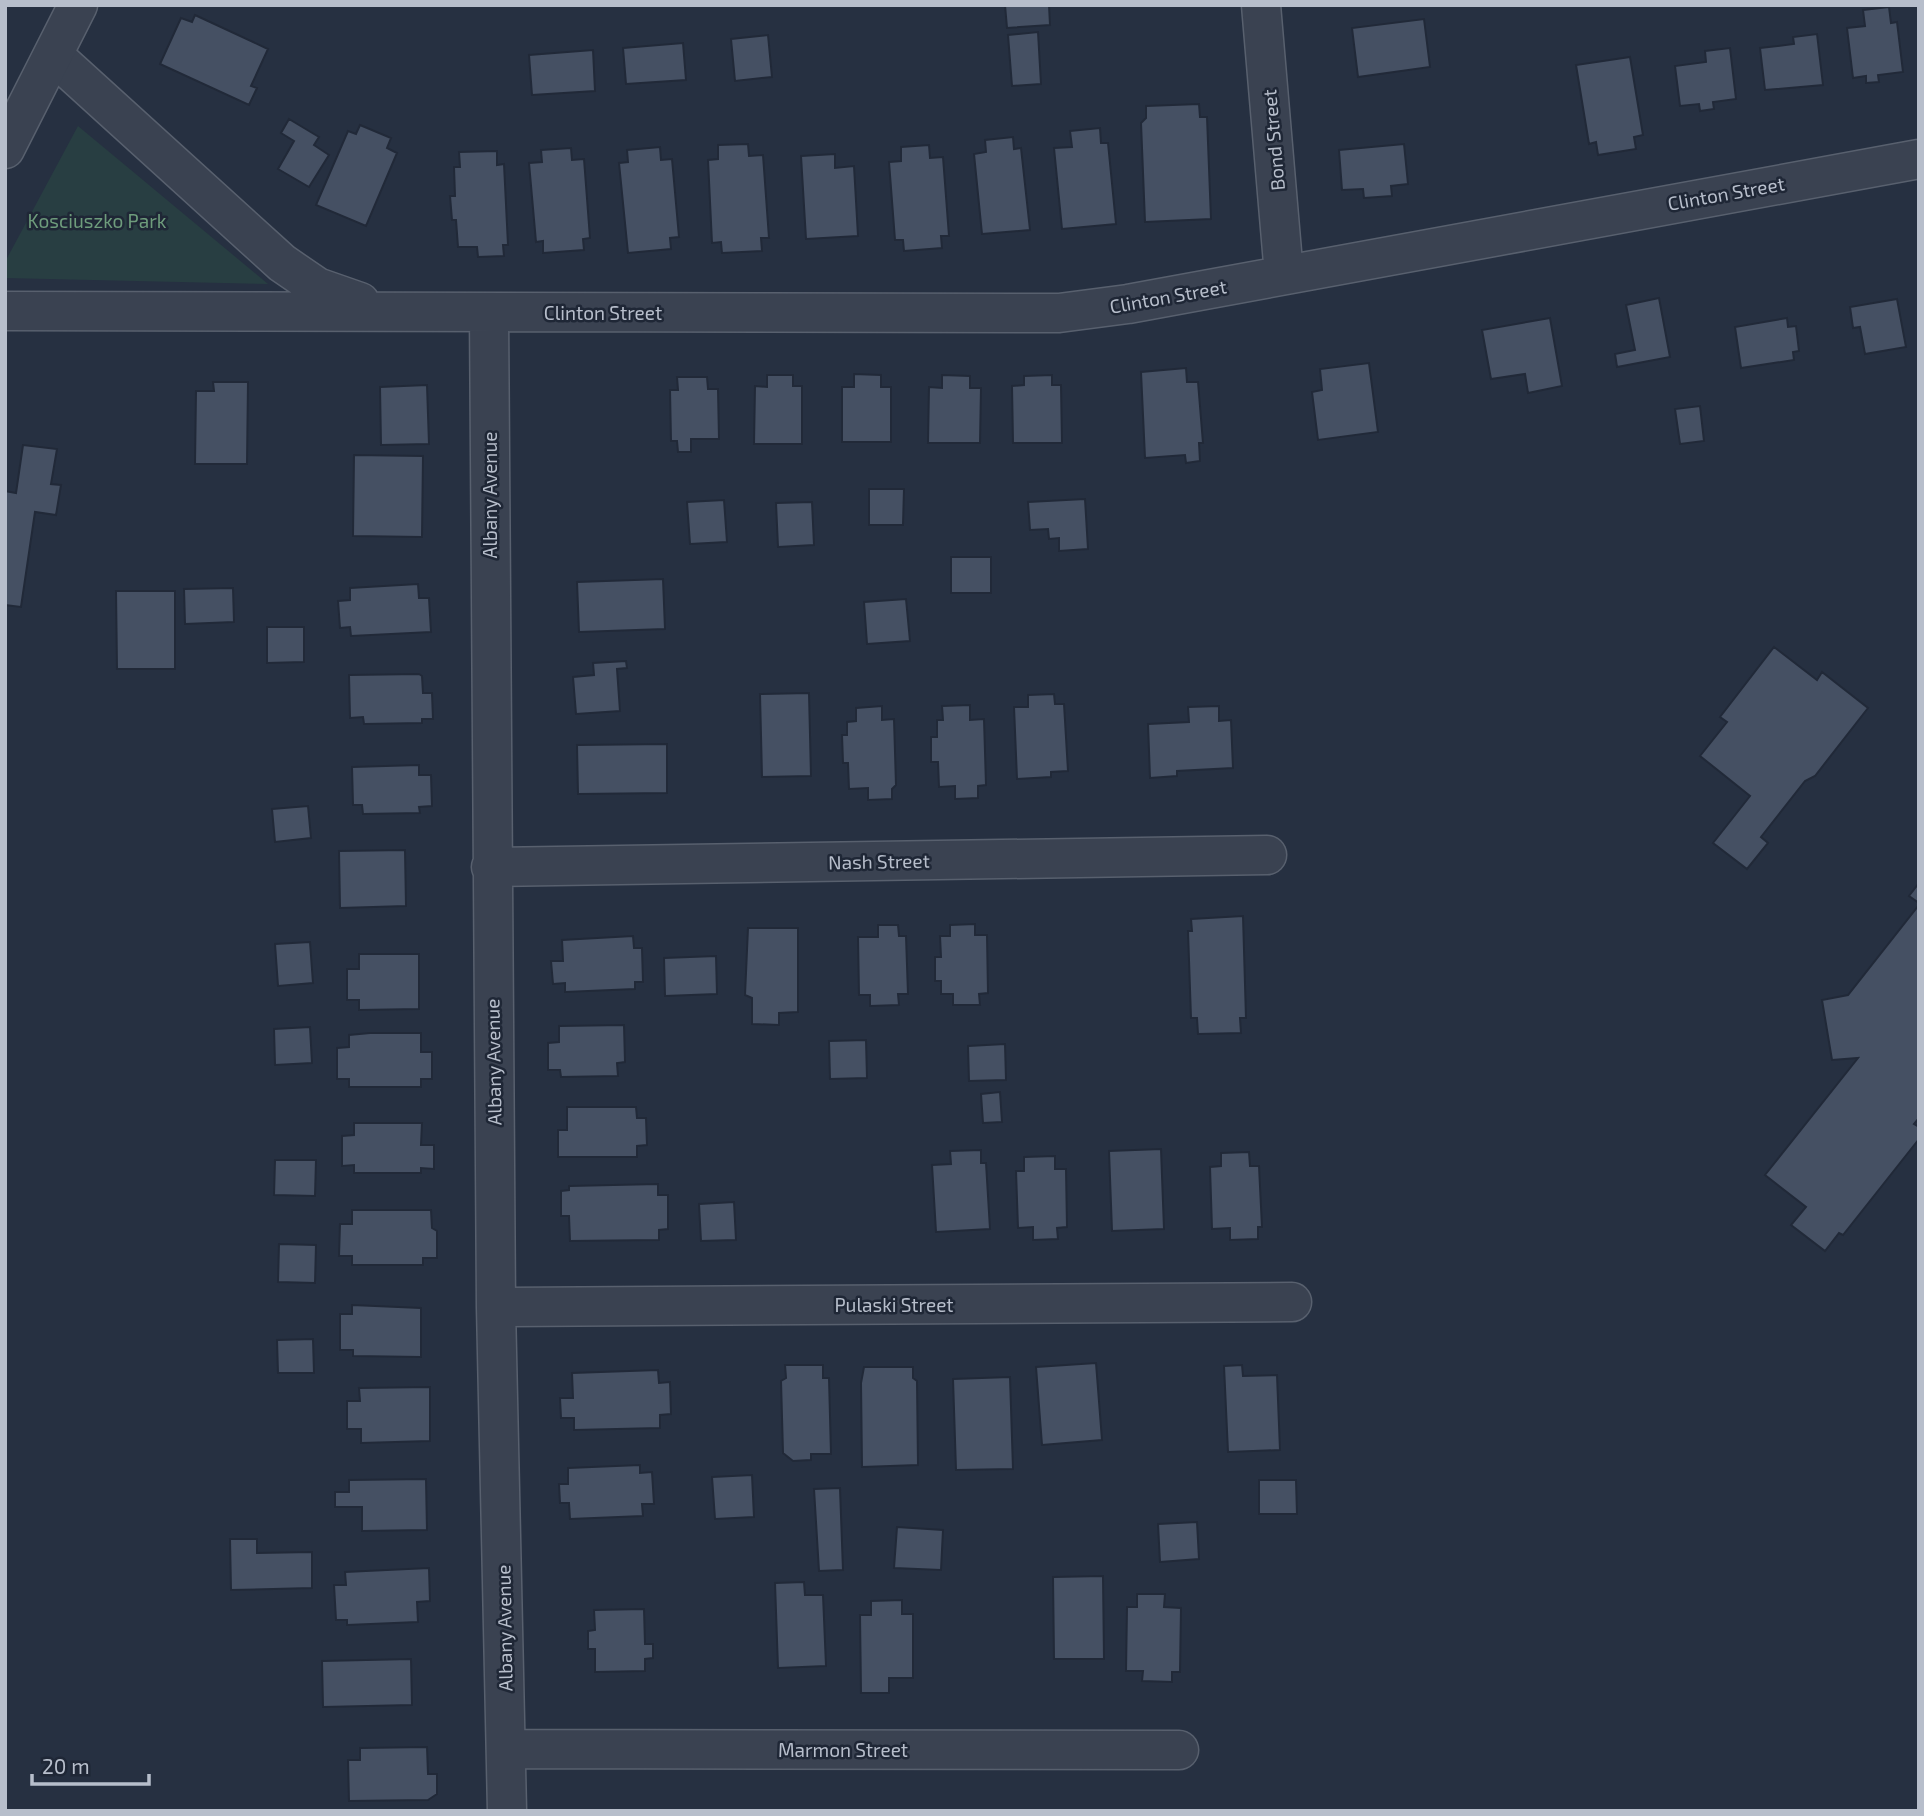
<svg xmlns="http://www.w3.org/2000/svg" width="1924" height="1816" font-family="'Exo 2',sans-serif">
<rect width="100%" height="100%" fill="#263041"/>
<path fill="#283e42" d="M 78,126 L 268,284 L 5,278 L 5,262 Z"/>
<path fill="#455063" stroke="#212938" stroke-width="2" d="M 1005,5 L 1049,5 L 1050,25 L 1007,28 Z
M 1889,7 L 1891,23 L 1897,22 L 1903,72 L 1878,75 L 1879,82 L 1866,83 L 1866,76 L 1853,78 L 1847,28 L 1865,26 L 1863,10 Z
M 195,15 L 268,49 L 251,86 L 257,88 L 249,105 L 160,64 L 181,18 L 192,22 Z
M 1424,19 L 1430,67 L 1358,77 L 1352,28 Z
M 1038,32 L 1041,84 L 1012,86 L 1008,35 Z
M 1817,34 L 1823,85 L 1765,90 L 1760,48 L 1794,44 L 1793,37 Z
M 768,35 L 772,77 L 735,81 L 731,39 Z
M 683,43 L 686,80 L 626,84 L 623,48 Z
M 1730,48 L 1736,99 L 1713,102 L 1714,109 L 1700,111 L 1699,104 L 1680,106 L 1675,66 L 1706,62 L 1705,51 Z
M 593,50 L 595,91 L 532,95 L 529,55 Z
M 1630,57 L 1643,135 L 1634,137 L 1636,149 L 1598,155 L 1596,142 L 1589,144 L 1576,65 Z
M 1199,104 L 1200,117 L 1207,117 L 1211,219 L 1145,222 L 1141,123 L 1146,118 L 1146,106 Z
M 289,119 L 319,137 L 314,145 L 329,155 L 309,187 L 278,169 L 294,141 L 281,133 Z
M 360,125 L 391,138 L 387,148 L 397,153 L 366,226 L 316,205 L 348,131 L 356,134 Z
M 1100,128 L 1101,143 L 1108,143 L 1116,224 L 1062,229 L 1054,148 L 1072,147 L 1070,131 Z
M 1013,137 L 1014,149 L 1021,148 L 1030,230 L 982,234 L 974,154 L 986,152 L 985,140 Z
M 748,144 L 749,156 L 763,155 L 769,238 L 761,238 L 762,251 L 722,253 L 721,242 L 712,243 L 708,160 L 718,159 L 718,145 Z
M 1404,144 L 1408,184 L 1391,186 L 1392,196 L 1364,198 L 1363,189 L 1342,190 L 1339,150 Z
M 929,145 L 930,158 L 943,157 L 949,236 L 941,236 L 942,248 L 904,251 L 903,240 L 895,240 L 889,162 L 901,161 L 901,147 Z
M 660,147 L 661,160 L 672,159 L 679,237 L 670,238 L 671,249 L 628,253 L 619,163 L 628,162 L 627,150 Z
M 571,148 L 572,160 L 584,159 L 590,238 L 583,239 L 584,250 L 543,253 L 543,241 L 536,242 L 529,163 L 542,162 L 541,150 Z
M 497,151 L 497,165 L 504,164 L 508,245 L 503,245 L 504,256 L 478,257 L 477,247 L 458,247 L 456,220 L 452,220 L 450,196 L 455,196 L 454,167 L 460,167 L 459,152 Z
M 835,154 L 835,168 L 854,166 L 858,236 L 806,239 L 801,156 Z
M 1659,298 L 1670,357 L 1617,367 L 1615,354 L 1635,350 L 1626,305 Z
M 1897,299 L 1906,347 L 1865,354 L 1860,327 L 1853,328 L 1850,307 Z
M 1550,318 L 1562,386 L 1528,393 L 1525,374 L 1491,379 L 1482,330 Z
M 1787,318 L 1788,327 L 1796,326 L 1799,351 L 1793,352 L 1794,360 L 1741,368 L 1735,327 Z
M 1369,363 L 1378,432 L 1318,440 L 1312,392 L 1322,390 L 1320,369 Z
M 1186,368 L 1187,382 L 1198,382 L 1203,443 L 1199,443 L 1200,461 L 1186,463 L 1185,455 L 1145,458 L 1141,372 Z
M 854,374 L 881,375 L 881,387 L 891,387 L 891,442 L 842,442 L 842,387 L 854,387 Z
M 767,375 L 793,375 L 793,386 L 802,386 L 802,444 L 754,444 L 755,386 L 767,387 Z
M 942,375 L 970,376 L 970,388 L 981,388 L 980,443 L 928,443 L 929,387 L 942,388 Z
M 1052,375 L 1052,385 L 1061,385 L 1062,443 L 1013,443 L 1012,386 L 1024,385 L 1024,376 Z
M 677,377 L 707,377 L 708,389 L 718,389 L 719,439 L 691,439 L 691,452 L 678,452 L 677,441 L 671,441 L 670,390 L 678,390 Z
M 213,382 L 248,382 L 247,464 L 195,464 L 196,391 L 214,391 Z
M 427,385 L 429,444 L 381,445 L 380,387 Z
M 1700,406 L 1704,441 L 1680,444 L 1675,409 Z
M 23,445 L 57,449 L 51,484 L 61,485 L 56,515 L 35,512 L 21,607 L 5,605 L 5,491 L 16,493 Z
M 354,455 L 423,456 L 422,537 L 353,536 Z
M 869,489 L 904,489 L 903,525 L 869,525 Z
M 1085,499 L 1088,549 L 1059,551 L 1059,538 L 1049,539 L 1048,529 L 1030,530 L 1028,502 Z
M 724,500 L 727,542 L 690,544 L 687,502 Z
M 812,502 L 814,545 L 778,547 L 776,503 Z
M 951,557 L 991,557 L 991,593 L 951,593 Z
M 663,579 L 665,629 L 579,632 L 577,582 Z
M 418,584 L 419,598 L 429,598 L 431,632 L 351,636 L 350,627 L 340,628 L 338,601 L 350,600 L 350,588 Z
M 233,588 L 234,622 L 185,624 L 184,589 Z
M 116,591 L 175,591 L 175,669 L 117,669 Z
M 906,599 L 910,641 L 867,644 L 864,602 Z
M 267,627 L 304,627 L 304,662 L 267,663 Z
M 1774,647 L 1817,680 L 1822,672 L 1868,708 L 1815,776 L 1805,781 L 1761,837 L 1768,843 L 1747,869 L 1713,843 L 1750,796 L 1700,756 L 1727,722 L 1720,717 Z
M 626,661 L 627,668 L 617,669 L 620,711 L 576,714 L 573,677 L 594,675 L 593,663 Z
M 419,674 L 422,676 L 423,693 L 432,693 L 433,719 L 422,719 L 422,723 L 364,724 L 363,717 L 350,718 L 349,675 Z
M 809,693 L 811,776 L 762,777 L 760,694 Z
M 1054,694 L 1055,704 L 1064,704 L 1068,771 L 1051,772 L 1051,777 L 1017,779 L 1014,707 L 1028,707 L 1028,695 Z
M 970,705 L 970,720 L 984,719 L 986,785 L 978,786 L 978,798 L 955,799 L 955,786 L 939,787 L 938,762 L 931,762 L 931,737 L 937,737 L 937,720 L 943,720 L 942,706 Z
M 882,706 L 882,720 L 894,719 L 896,785 L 892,789 L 892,799 L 868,800 L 868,788 L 849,789 L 848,763 L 843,763 L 842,735 L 847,735 L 847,722 L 856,721 L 856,708 Z
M 1219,706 L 1219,721 L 1231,720 L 1233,768 L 1177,771 L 1177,776 L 1150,778 L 1148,724 L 1189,722 L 1188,707 Z
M 667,744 L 667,793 L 578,794 L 577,745 Z
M 419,765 L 419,775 L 431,775 L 432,806 L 419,807 L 420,813 L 363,814 L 362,805 L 353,805 L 352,767 Z
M 308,806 L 311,838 L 275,842 L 272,809 Z
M 405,850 L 406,906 L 340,908 L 339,851 Z
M 1919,883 L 1919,903 L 1909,896 Z
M 1919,905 L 1919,1118 L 1914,1124 L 1919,1127 L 1919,1139 L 1843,1235 L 1839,1233 L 1825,1251 L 1791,1225 L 1806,1207 L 1765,1175 L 1858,1058 L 1832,1060 L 1822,1000 L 1848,995 Z
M 1243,916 L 1246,1018 L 1240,1018 L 1241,1033 L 1198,1034 L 1197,1018 L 1191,1018 L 1188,931 L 1192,931 L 1191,919 Z
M 975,924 L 975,935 L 987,935 L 988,993 L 979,994 L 980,1005 L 953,1005 L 953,994 L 941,994 L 941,981 L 935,981 L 935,957 L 941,957 L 940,936 L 950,936 L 950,925 Z
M 878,925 L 898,925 L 899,936 L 906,936 L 908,994 L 898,994 L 899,1005 L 870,1006 L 870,995 L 859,995 L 858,937 L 878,937 Z
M 748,928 L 798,928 L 798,1012 L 779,1013 L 779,1025 L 752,1024 L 752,998 L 745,995 Z
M 633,936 L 634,948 L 642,948 L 643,982 L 635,982 L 635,989 L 565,992 L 565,983 L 553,984 L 551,961 L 563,961 L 562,940 Z
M 310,942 L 313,983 L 278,986 L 275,944 Z
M 359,954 L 419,954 L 419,1009 L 359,1010 L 359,1000 L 347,1000 L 347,969 L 359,969 Z
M 716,956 L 717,994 L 665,996 L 664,958 Z
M 624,1025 L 625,1062 L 617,1063 L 618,1076 L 561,1077 L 560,1070 L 548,1070 L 548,1043 L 559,1042 L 559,1026 Z
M 310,1027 L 312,1063 L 275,1065 L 274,1029 Z
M 370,1033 L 421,1033 L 421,1052 L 432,1052 L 432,1079 L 421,1079 L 421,1087 L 349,1087 L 349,1079 L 337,1079 L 337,1048 L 349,1047 L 349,1035 Z
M 866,1040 L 867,1078 L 830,1079 L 829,1041 Z
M 1005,1044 L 1006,1080 L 969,1081 L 968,1046 Z
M 1000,1092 L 1002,1122 L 983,1123 L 981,1094 Z
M 567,1107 L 636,1107 L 637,1118 L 646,1118 L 647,1145 L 637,1146 L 637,1157 L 558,1157 L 558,1130 L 567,1130 Z
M 354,1123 L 422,1123 L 421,1145 L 434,1145 L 434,1169 L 421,1168 L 421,1173 L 354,1173 L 354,1165 L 342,1166 L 342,1136 L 354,1135 Z
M 1161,1149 L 1164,1229 L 1112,1231 L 1109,1151 Z
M 981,1150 L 981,1163 L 986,1163 L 990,1229 L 936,1232 L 932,1165 L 951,1164 L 950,1151 Z
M 1249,1152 L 1250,1166 L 1259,1166 L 1262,1227 L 1258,1227 L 1258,1239 L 1230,1240 L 1230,1228 L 1212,1229 L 1210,1167 L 1221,1166 L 1221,1153 Z
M 1055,1156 L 1055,1169 L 1066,1169 L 1067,1227 L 1057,1228 L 1058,1239 L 1033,1240 L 1033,1227 L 1018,1228 L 1016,1171 L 1024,1171 L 1024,1157 Z
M 275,1160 L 316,1160 L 315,1196 L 274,1195 Z
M 658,1184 L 658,1195 L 668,1195 L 668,1229 L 659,1230 L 659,1240 L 570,1241 L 569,1216 L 561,1216 L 561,1191 L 569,1190 L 569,1186 Z
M 734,1202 L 736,1240 L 701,1241 L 699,1204 Z
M 352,1210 L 431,1210 L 432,1228 L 437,1231 L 437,1258 L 423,1258 L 423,1265 L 352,1265 L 352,1256 L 339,1256 L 340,1224 L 352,1224 Z
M 279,1244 L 316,1245 L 315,1283 L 278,1282 Z
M 352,1305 L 421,1308 L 421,1357 L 353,1356 L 353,1350 L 340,1350 L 340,1314 L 352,1314 Z
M 313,1339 L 314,1373 L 278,1373 L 277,1340 Z
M 1096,1363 L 1102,1440 L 1042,1445 L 1036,1367 Z
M 785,1365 L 823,1365 L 823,1378 L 829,1378 L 831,1454 L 811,1454 L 811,1460 L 793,1461 L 783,1453 L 781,1381 L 786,1378 Z
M 1242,1365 L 1243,1376 L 1277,1375 L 1280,1450 L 1228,1452 L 1224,1366 Z
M 864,1367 L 913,1367 L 913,1378 L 917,1381 L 918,1465 L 862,1467 L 861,1383 Z
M 658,1370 L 659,1383 L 670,1382 L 671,1414 L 660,1415 L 660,1428 L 574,1430 L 574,1418 L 561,1418 L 560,1398 L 573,1398 L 572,1373 Z
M 1010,1377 L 1013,1469 L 956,1470 L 953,1379 Z
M 430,1387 L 430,1441 L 361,1443 L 361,1429 L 347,1429 L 347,1401 L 360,1401 L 359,1388 Z
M 640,1465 L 640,1473 L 652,1472 L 654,1504 L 642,1504 L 643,1516 L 570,1519 L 569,1503 L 560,1503 L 559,1484 L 568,1484 L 568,1468 Z
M 752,1475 L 754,1517 L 715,1519 L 712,1477 Z
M 426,1479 L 427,1530 L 362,1531 L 362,1507 L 335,1507 L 335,1492 L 349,1492 L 349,1480 Z
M 1259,1480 L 1296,1480 L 1297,1514 L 1259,1514 Z
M 840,1488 L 843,1570 L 819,1571 L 814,1489 Z
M 1197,1522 L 1199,1559 L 1160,1562 L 1158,1524 Z
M 897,1527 L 943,1530 L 941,1570 L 894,1568 Z
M 230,1539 L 257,1539 L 257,1553 L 312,1552 L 312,1588 L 231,1590 Z
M 429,1568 L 430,1601 L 417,1602 L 418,1622 L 347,1625 L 347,1620 L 336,1620 L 334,1585 L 346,1585 L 345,1572 Z
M 1103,1576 L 1104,1659 L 1054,1659 L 1053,1577 Z
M 804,1582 L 805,1595 L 823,1595 L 826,1666 L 778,1668 L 775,1583 Z
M 1137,1594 L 1165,1594 L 1164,1607 L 1181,1608 L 1180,1672 L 1172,1672 L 1172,1682 L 1142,1681 L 1143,1671 L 1126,1671 L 1127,1607 L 1137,1607 Z
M 902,1600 L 902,1614 L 913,1614 L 913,1678 L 889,1678 L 889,1693 L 861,1693 L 860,1615 L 871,1615 L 871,1601 Z
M 644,1609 L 645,1644 L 653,1644 L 653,1658 L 645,1659 L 645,1671 L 595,1672 L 595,1649 L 588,1649 L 588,1631 L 595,1630 L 594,1610 Z
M 411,1659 L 412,1705 L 323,1707 L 322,1661 Z
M 427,1747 L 428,1774 L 437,1774 L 437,1794 L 428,1800 L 349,1801 L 348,1760 L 360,1760 L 360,1748 Z"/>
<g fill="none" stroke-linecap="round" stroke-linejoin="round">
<g stroke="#58606e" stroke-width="41">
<path id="minor" d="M 1261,5 L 1284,275
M 54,56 L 282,263 L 317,287 L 360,302
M 5,311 L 1059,313 L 1128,304 L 1919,159
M 489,312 L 496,1307 L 507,1811
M 491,867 L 1267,855
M 496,1307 L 1292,1302
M 507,1749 L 1179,1750"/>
</g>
<g stroke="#58606e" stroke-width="41">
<path id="tertiary" d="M 5,149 L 78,5"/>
</g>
<use href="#minor" stroke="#3a4251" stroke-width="38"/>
<use href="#tertiary" stroke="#3a4251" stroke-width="38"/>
</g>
<g text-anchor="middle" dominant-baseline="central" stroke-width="5" stroke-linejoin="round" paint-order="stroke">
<g font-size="19" fill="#b7becb" stroke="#1f2736">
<text transform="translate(1273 140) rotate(-95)">Bond Street</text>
<text transform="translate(1726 193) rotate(-10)">Clinton Street</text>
<text transform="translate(1168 296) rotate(-10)">Clinton Street</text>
<text x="603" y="312">Clinton Street</text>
<text transform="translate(489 495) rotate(-90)">Albany Avenue</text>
<text transform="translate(879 861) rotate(-1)">Nash Street</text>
<text transform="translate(493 1062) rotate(-91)">Albany Avenue</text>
<text x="894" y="1304">Pulaski Street</text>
<text transform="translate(504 1628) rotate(-91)">Albany Avenue</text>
<text x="843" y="1749">Marmon Street</text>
</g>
<g font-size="19" fill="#6e9c7c" stroke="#1f2736">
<text x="97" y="220">Kosciuszko Park</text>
</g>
</g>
<rect width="1924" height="1816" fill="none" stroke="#b7becb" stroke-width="14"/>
<path d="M32 1774v10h117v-10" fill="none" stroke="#b7becb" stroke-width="3.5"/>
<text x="42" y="1774" font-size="21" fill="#b7becb" stroke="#1f2736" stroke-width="5" paint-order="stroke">20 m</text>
</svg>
